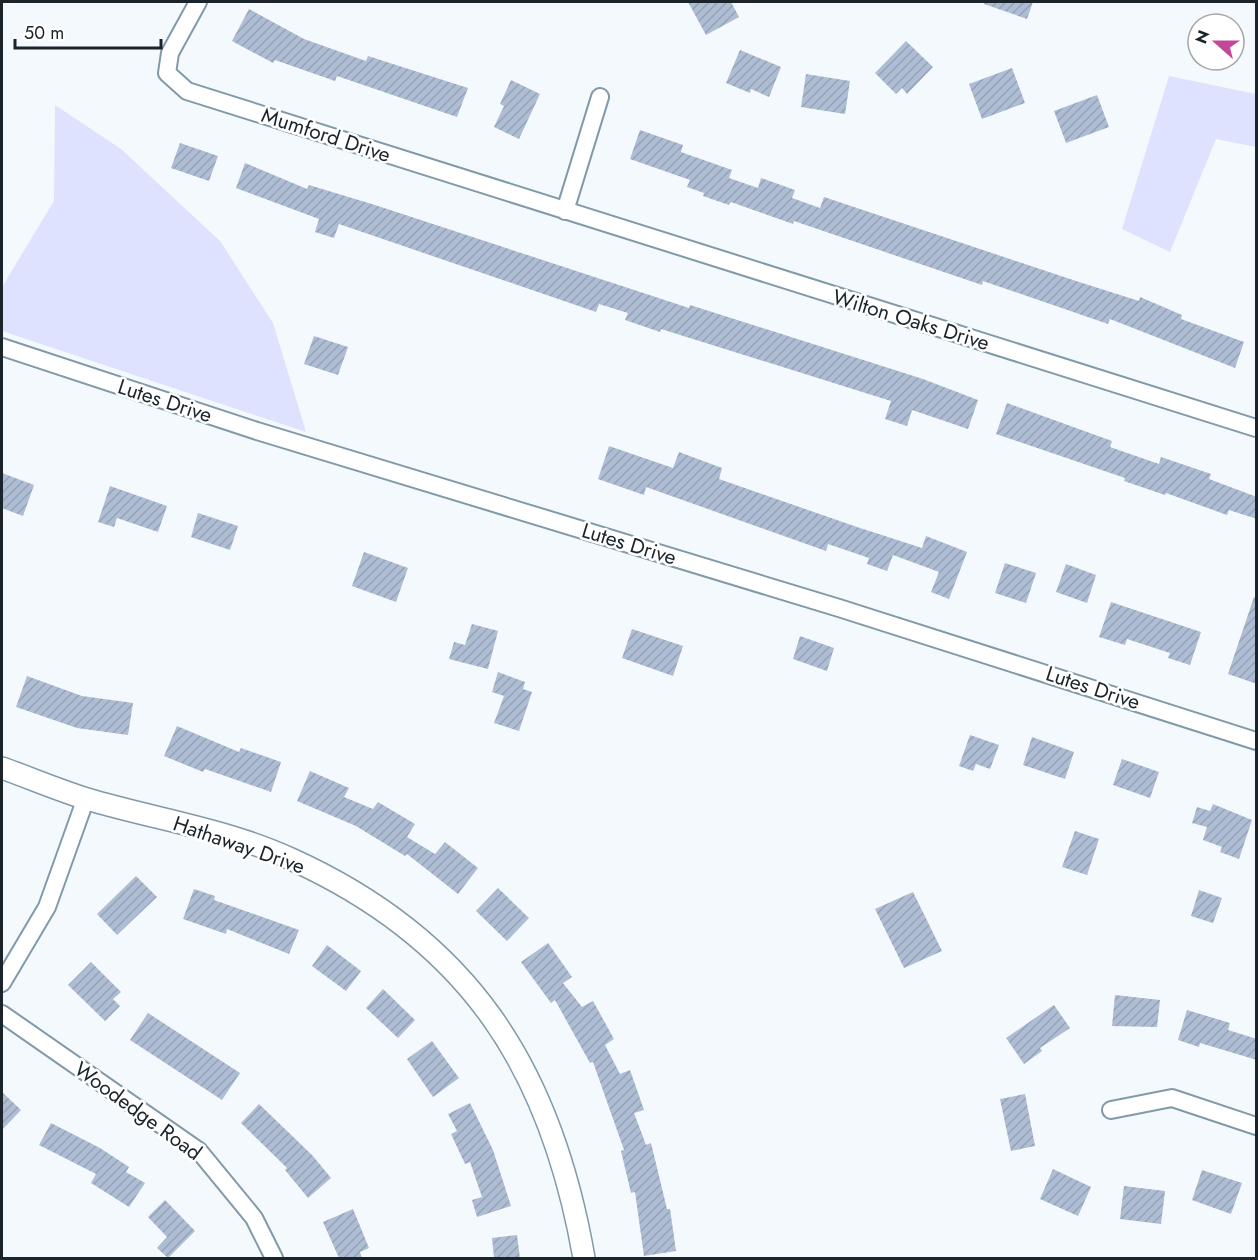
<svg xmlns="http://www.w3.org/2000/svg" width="1258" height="1260" font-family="Jost,sans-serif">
<defs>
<pattern id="building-hatch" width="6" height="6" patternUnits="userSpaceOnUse" patternTransform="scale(1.5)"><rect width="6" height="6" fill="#aebdd4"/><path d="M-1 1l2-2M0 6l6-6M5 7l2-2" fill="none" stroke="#95a2b6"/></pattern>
</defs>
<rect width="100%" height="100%" fill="#f4f9fd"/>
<path fill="#dee2fe" d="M 1169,76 L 1256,94 L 1256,147 L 1216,139 L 1170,252 L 1122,229 Z
M 55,105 L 121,149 L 220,241 L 273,323 L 306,432 L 2,331 L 2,287 L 54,201 Z"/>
<path fill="url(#building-hatch)" d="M 688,2 L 731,2 L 739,17 L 706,35 Z
M 984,2 L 1033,2 L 1027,19 L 984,4 Z
M 249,9 L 304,39 L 366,61 L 368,56 L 468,88 L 457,117 L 337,76 L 335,81 L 275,60 L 273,63 L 232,41 Z
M 906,41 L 933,67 L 907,94 L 902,88 L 896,94 L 875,73 Z
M 740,50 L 781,67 L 769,97 L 751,89 L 750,93 L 726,83 Z
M 1012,68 L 1025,103 L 982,119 L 969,84 Z
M 806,74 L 850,81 L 845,114 L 801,107 Z
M 511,80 L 540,94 L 519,139 L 494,127 L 504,106 L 500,104 Z
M 1097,95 L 1109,127 L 1066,143 L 1054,111 Z
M 640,130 L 683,145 L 681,152 L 732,170 L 729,178 L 758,188 L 761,178 L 795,190 L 792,198 L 820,208 L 824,197 L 1076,281 L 1139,301 L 1140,297 L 1182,315 L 1181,319 L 1244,342 L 1235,368 L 1110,319 L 1108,324 L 983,281 L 982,285 L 794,221 L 793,224 L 731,202 L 729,205 L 703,196 L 704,193 L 687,187 L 690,180 L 630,159 Z
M 180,143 L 218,156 L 209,181 L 171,168 Z
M 245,163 L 307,189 L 309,185 L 375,205 L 689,308 L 690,305 L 923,379 L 978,400 L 968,429 L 912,410 L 907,426 L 885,419 L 891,401 L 661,329 L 660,332 L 625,320 L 628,313 L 599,304 L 596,312 L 339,224 L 334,238 L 315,232 L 319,219 L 236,188 Z
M 314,336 L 348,347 L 338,375 L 304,364 Z
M 1007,403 L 1112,441 L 1110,447 L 1159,464 L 1161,457 L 1211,474 L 1209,479 L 1257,497 L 1257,519 L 1229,510 L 1227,515 L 1166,493 L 1165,495 L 1124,481 L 1125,478 L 996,434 Z
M 609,446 L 673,468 L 679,452 L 722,468 L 719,479 L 857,527 L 922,548 L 926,536 L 967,552 L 949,599 L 931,592 L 939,572 L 893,555 L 887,571 L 867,564 L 869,558 L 828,544 L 826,551 L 646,487 L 644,495 L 598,479 Z
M 2,473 L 34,485 L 23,516 L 2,508 Z
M 110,486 L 167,506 L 158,532 L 117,518 L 114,527 L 98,522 Z
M 198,513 L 238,526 L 230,550 L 191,537 Z
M 364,552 L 408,568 L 396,602 L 352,586 Z
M 1005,563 L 1036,573 L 1026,603 L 995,593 Z
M 1066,564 L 1096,575 L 1087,603 L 1056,592 Z
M 1254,597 L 1257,598 L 1257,684 L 1228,674 Z
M 1111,602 L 1201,632 L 1190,665 L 1168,658 L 1170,653 L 1127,639 L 1125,645 L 1099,637 Z
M 472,624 L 498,631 L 488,669 L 449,659 L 454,642 L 465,645 Z
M 632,629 L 683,646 L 673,676 L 622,658 Z
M 800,636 L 834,648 L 827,671 L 793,659 Z
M 498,672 L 525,682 L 523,689 L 532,692 L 519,731 L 494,723 L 504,696 L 492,692 Z
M 27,676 L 82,696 L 133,703 L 128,735 L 77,728 L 16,707 Z
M 177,726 L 239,752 L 241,748 L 281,762 L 271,792 L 205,769 L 203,772 L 164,756 Z
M 970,735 L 999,745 L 990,769 L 976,764 L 973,771 L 959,766 Z
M 1032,737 L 1074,752 L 1065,779 L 1023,765 Z
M 1122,759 L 1159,772 L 1150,798 L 1113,785 Z
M 310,771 L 349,788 L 344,797 L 373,809 L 378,802 L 415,824 L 407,837 L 435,854 L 445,842 L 478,868 L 458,894 L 407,854 L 405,856 L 356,826 L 297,801 Z
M 1213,804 L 1252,820 L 1239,859 L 1220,852 L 1222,847 L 1203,840 L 1207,827 L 1192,823 L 1197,807 L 1210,811 Z
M 1075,831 L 1099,839 L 1087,875 L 1062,867 Z
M 136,876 L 157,897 L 117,935 L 97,914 Z
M 498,888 L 529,918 L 507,941 L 476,911 Z
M 194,889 L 215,896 L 214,900 L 299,930 L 289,954 L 227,929 L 226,934 L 183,919 Z
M 1199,890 L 1222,898 L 1213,923 L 1191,916 Z
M 913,892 L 942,951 L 904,968 L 875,909 Z
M 548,943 L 572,977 L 563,983 L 582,1007 L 593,1001 L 614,1039 L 605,1045 L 620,1074 L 630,1070 L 644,1110 L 634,1113 L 646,1145 L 651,1143 L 667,1209 L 670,1209 L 676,1251 L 644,1256 L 635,1192 L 631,1193 L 621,1151 L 624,1150 L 593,1062 L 590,1063 L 555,1000 L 551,1003 L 521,962 Z
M 327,945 L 361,971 L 346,991 L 312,966 Z
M 91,962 L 121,992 L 113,999 L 120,1006 L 105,1021 L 68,985 Z
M 383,989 L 415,1020 L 398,1038 L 366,1008 Z
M 1115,995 L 1160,1000 L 1157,1027 L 1112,1026 Z
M 1054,1005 L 1070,1028 L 1040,1048 L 1042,1051 L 1024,1064 L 1006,1038 Z
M 1187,1010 L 1230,1023 L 1228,1030 L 1257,1039 L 1257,1060 L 1200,1043 L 1199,1047 L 1178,1040 Z
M 148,1013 L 240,1073 L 222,1100 L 130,1040 Z
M 432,1041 L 459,1078 L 433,1097 L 407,1059 Z
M 2,1092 L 21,1110 L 2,1130 Z
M 1025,1094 L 1035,1146 L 1011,1151 L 1000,1099 Z
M 470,1103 L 493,1150 L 511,1206 L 477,1217 L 472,1200 L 482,1197 L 470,1162 L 465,1164 L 451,1134 L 457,1131 L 448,1114 Z
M 259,1104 L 312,1155 L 331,1178 L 308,1198 L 285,1170 L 287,1168 L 241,1123 Z
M 51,1123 L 100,1148 L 129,1167 L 126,1172 L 145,1183 L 129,1207 L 91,1183 L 96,1174 L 39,1145 Z
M 1053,1169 L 1091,1187 L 1078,1216 L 1040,1199 Z
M 1202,1170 L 1242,1183 L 1231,1214 L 1192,1200 Z
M 1124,1186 L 1165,1191 L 1161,1224 L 1120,1219 Z
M 165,1200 L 195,1231 L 168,1258 L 157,1248 L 167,1237 L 148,1217 Z
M 353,1209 L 369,1248 L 360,1252 L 362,1258 L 339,1258 L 323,1222 Z
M 517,1235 L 520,1258 L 494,1258 L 492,1238 Z"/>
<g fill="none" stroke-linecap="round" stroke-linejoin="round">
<g stroke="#819aaa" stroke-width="20">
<path id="minor" d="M 198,2 L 170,53 L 167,73 L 187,91 L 1256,428
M 565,211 L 600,97
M 2,347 L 257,431 L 839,608 L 1256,741
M 2,983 L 47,907 L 86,798
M 2,1014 L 199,1151 L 254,1218 L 274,1258
M 1111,1110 L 1172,1098 L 1256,1126"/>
</g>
<g stroke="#819aaa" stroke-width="24">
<path id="tertiary" d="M 2,768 C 30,778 58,790 87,799 C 154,819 226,829 291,859 C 470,940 551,1069 584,1258"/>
</g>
<use href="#minor" stroke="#fff" stroke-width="16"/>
<use href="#tertiary" stroke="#fff" stroke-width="21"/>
</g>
<g text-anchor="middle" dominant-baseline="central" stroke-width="5" stroke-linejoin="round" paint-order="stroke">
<g font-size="21" fill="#1a242a" stroke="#fff">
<text transform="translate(326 135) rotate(18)">Mumford Drive</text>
<text transform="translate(911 320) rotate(17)">Wilton Oaks Drive</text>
<text transform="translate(165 401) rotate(18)">Lutes Drive</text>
<text transform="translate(629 544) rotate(17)">Lutes Drive</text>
<text transform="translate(1093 688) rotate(18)">Lutes Drive</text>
<text transform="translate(239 845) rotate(19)">Hathaway Drive</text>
<text transform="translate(138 1111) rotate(36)">Woodedge Road</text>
</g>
</g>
<rect width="1258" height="1260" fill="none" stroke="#1a242a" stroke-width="6"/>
<g transform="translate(1216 42) rotate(291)"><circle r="28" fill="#ffffff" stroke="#a3a7aa" stroke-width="1.5"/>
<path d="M0-4.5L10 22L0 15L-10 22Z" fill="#c34797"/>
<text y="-9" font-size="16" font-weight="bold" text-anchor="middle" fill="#1a242a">N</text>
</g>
<path d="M15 39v9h146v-9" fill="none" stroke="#1a242a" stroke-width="3"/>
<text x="24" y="39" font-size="18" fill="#1a242a" stroke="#ffffff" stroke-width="4.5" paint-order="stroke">50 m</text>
</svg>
